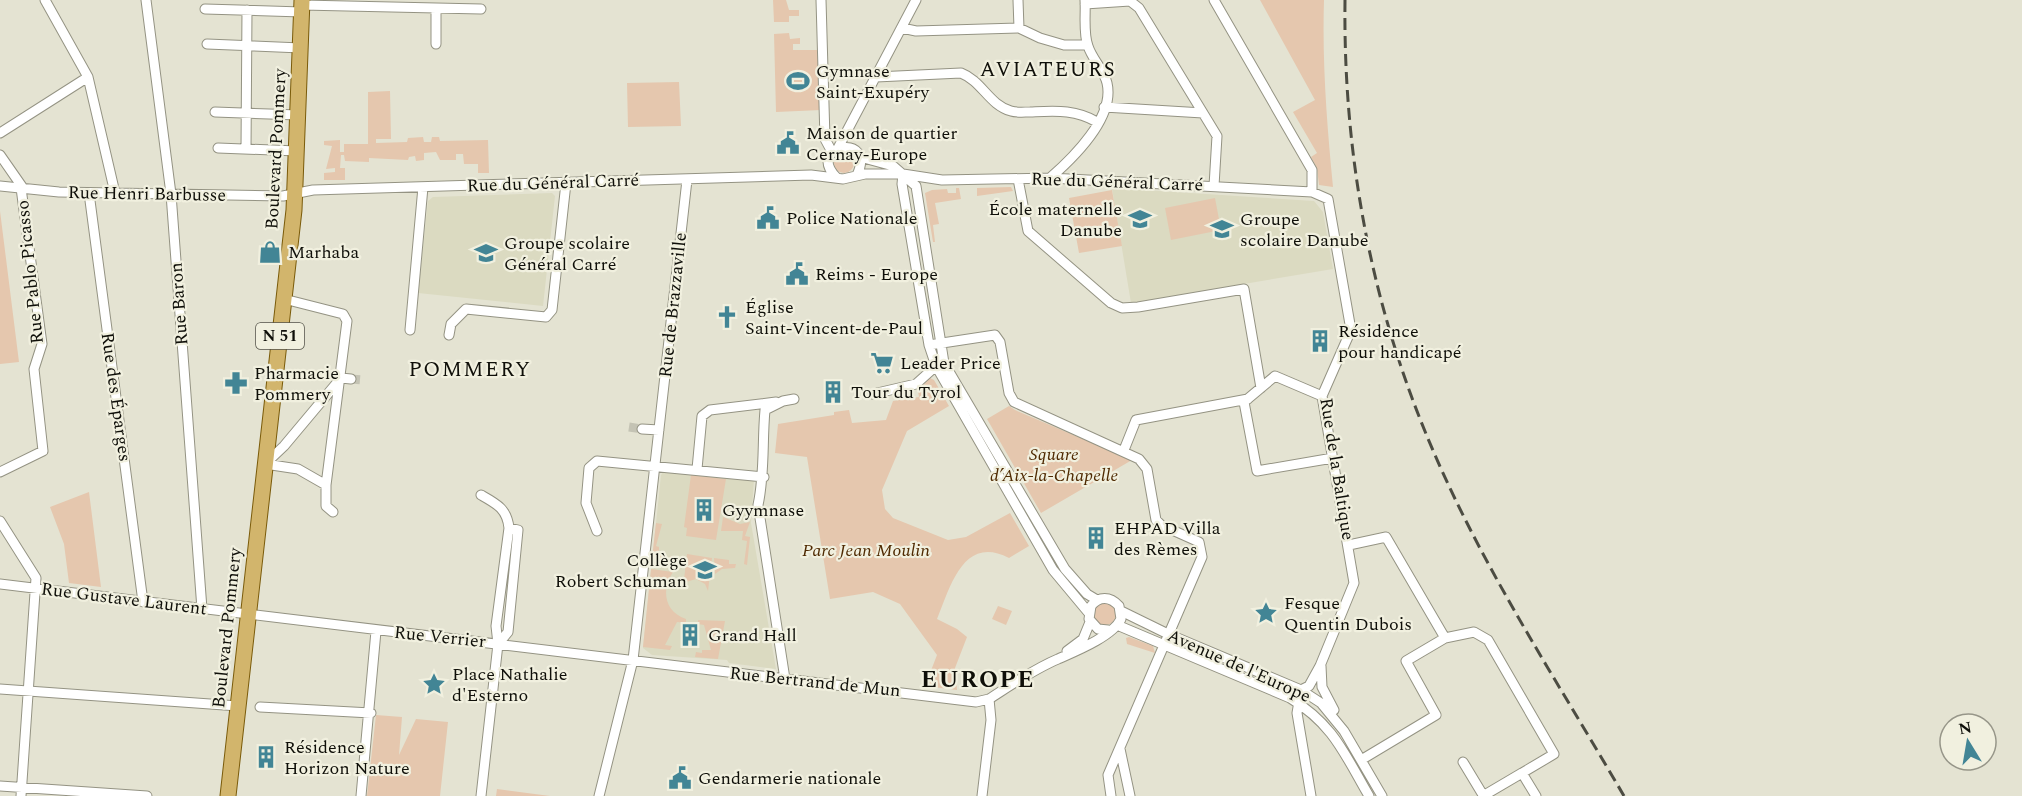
<svg xmlns="http://www.w3.org/2000/svg" width="2022" height="796" font-family="Spectral,serif">
<rect width="100%" height="100%" fill="#e4e3d2"/>
<path fill="#dbdac1" d="M 1112,188 L 1314,201 L 1323,212 L 1333,269 L 1131,303 Z
M 552,193 L 555,196 L 543,306 L 418,293 L 428,201 L 433,197 Z
M 664,471 L 754,479 L 751,523 L 776,669 L 729,663 L 727,660 L 652,655 L 643,648 L 661,475 Z"/>
<path fill="#e5c7ae" d="M 773,0 L 786,0 L 789,10 L 799,10 L 799,16 L 789,16 L 789,22 L 774,22 Z
M 1260,0 L 1324,0 C 1322,63 1327,125 1333,187 L 1319,185 L 1317,168 L 1311,157 L 1317,153 L 1293,112 L 1315,100 Z
M 789,33 L 790,39 L 800,38 L 800,44 L 793,44 L 793,50 L 819,50 L 821,110 L 776,112 L 774,34 Z
M 679,82 L 681,126 L 628,127 L 627,83 Z
M 390,91 L 391,139 L 376,139 L 376,143 L 407,142 L 408,138 L 423,137 L 424,142 L 431,142 L 432,137 L 439,137 L 440,141 L 488,140 L 489,173 L 478,173 L 478,164 L 464,164 L 463,154 L 456,154 L 456,160 L 440,160 L 436,152 L 424,153 L 424,160 L 416,161 L 415,156 L 409,157 L 408,160 L 369,158 L 369,162 L 345,161 L 344,155 L 341,155 L 340,168 L 345,168 L 345,180 L 324,180 L 324,173 L 335,172 L 335,168 L 326,169 L 332,146 L 324,145 L 324,141 L 340,140 L 340,152 L 344,152 L 344,144 L 368,144 L 368,92 Z
M834 163a10 10 0 1 1 20 0a10 10 0 1 1-20 0Z
M 1011,187 L 1013,191 L 977,196 L 977,188 Z
M 956,188 L 959,188 L 961,199 L 935,203 L 939,224 L 933,225 L 935,242 L 933,242 L 925,193 L 932,190 L 947,189 L 948,193 L 956,193 Z
M 1112,190 L 1122,246 L 1079,253 L 1069,198 Z
M 1215,198 L 1221,230 L 1171,240 L 1165,208 Z
M 0,211 L 19,362 L 0,364 Z
M 930,378 L 934,380 L 949,406 L 907,431 L 882,490 L 885,509 L 893,518 L 948,540 L 966,537 L 1010,513 L 1029,546 L 1009,558 C 963,534 950,588 937,619 L 957,629 L 967,637 L 955,668 L 957,690 L 925,686 L 937,655 L 900,604 L 873,592 L 830,599 L 807,457 L 775,453 L 778,424 L 834,415 L 834,412 L 849,410 L 852,423 L 886,420 L 893,401 L 919,397 L 918,391 Z
M 1009,406 L 1015,410 L 1132,460 L 1041,513 L 987,419 Z
M 691,475 L 726,479 L 716,540 L 686,536 L 687,528 L 684,527 Z
M 89,492 L 101,587 L 69,583 L 64,544 L 50,507 Z
M 723,517 L 740,524 L 750,522 L 745,536 L 750,537 L 747,565 L 744,564 L 747,541 L 742,540 L 743,531 L 721,531 Z
M 656,523 L 662,524 L 656,546 L 659,547 L 659,555 L 662,555 L 660,560 L 652,559 Z
M 687,554 L 712,558 L 708,591 L 705,584 L 696,579 L 686,582 L 683,588 Z
M 670,556 L 681,560 L 680,567 L 657,564 L 664,560 L 669,560 Z
M 714,558 L 729,560 L 729,564 L 736,564 L 735,568 L 722,569 L 715,574 Z
M 651,569 L 673,572 C 661,589 664,612 686,619 L 686,623 L 677,622 L 665,645 L 672,646 L 670,650 L 643,647 Z
M1094 614a11 11 0 1 1 22 0a11 11 0 1 1-22 0Z
M 998,606 L 1012,611 L 1006,625 L 992,619 Z
M 698,620 L 725,621 L 718,659 L 695,657 L 696,652 L 702,653 L 702,650 L 711,650 L 704,625 L 698,624 Z
M 1129,637 L 1153,646 L 1155,653 L 1127,644 L 1126,638 Z
M 376,715 L 402,717 L 399,755 L 416,719 L 448,722 L 440,796 L 367,796 Z
M 497,789 L 550,796 L 496,796 Z"/>
<g fill="none" stroke-linecap="round" stroke-linejoin="round">
<path stroke="#c4c3b4" stroke-width="9" stroke-dasharray="9 4.5" stroke-linecap="butt" d="M 351,379 L 363,380
M 629,427 L 642,429"/>
<g stroke="#949383" stroke-width="11">
<path id="street" d="M 45,0 L 88,77 L 115,193
M 146,0 L 171,194 L 202,609
M 821,0 L 825,139 L 832,152
M 1018,0 L 1019,28
M 1214,0 L 1312,170 L 1312,192
M 1085,4 L 1130,1 L 1139,8 L 1217,136 L 1214,186
M 302,5 L 481,9
M 205,9 L 302,12
M 902,28 L 916,31 L 1019,28 L 1040,38 L 1064,45 L 1087,45
M 207,44 L 301,48
M 436,44 L 436,8
M 876,77 L 961,73 C 982,81 989,105 1011,111 C 1017,113 1024,112 1030,112 C 1055,111 1075,109 1097,122
M 1104,107 L 1203,113
M 215,112 L 299,115
M 0,133 L 88,77
M 218,148 L 297,151
M 838,148 L 916,0
M 246,149 L 247,10
M 0,155 L 23,188
M 860,157 L 893,166 L 916,186 L 944,363 L 1065,569 L 1087,594 L 1097,600
M 903,174 L 902,184 L 929,345 L 936,366 L 1053,570 L 1088,612
M 836,177 C 805,145 877,132 857,175
M 1050,178 C 1073,158 1115,117 1107,83 C 1104,70 1092,59 1088,46 C 1083,33 1086,14 1085,0
M 1018,179 L 1028,231 L 1111,303 L 1122,308 L 1138,307 L 1244,289 L 1261,388
M 0,186 L 59,192 L 283,196 L 313,190 L 811,175 L 843,179 L 865,174 L 903,174 L 942,180 L 1050,178 L 1312,192 L 1328,199 L 1351,330 L 1322,396 L 1354,583 L 1320,666 L 1309,686 L 1301,690 L 1297,713 L 1311,796
M 89,193 L 143,602
M 284,299 L 343,314 L 347,321 L 326,485 L 326,506 L 333,512
M 410,330 L 423,187
M 449,335 L 451,324 L 466,309 L 546,317 L 552,310 L 566,183
M 929,345 L 995,335 L 1000,342 L 1009,393 L 1014,402 L 1139,459 L 1147,469 L 1156,520 L 1161,525 L 1199,542 L 1202,557 L 1108,775 L 1111,796
M 873,394 L 916,384 L 936,366
M 1322,396 L 1275,376 L 1244,402 L 1257,471 L 1333,458
M 642,429 L 659,430
M 1124,450 L 1136,420 L 1248,399
M 697,469 L 702,416 L 710,410 L 776,402
M 0,472 L 43,451 L 34,369 L 42,344 L 21,188
M 326,485 L 298,469 L 265,464 L 284,446 L 341,378 L 351,379
M 0,521 L 36,578 L 21,796
M 597,531 L 586,503 L 589,468 L 597,461 L 764,477
M 1349,545 L 1386,537 L 1445,638 L 1474,632 L 1488,640 L 1554,754 L 1522,773
M 0,584 L 976,702 L 989,699 C 1011,685 1034,669 1058,659 C 1076,651 1113,636 1121,619 L 1119,606 C 1110,596 1099,596 1091,606 L 1089,619 L 1098,629 L 1108,630
M 1121,611 L 1168,634 L 1301,690 L 1321,703 L 1344,731 L 1382,796
M 1117,625 L 1290,698 C 1333,724 1344,753 1369,796
M 498,644 L 508,632 L 518,530 L 509,528
M 1067,651 L 1083,639 L 1090,622
M 1321,666 L 1322,687 L 1334,710
M 785,679 L 758,505 C 765,473 762,442 765,410 L 783,401 L 794,399
M 0,689 L 238,706
M 260,707 L 371,713
M 1120,749 L 1130,796
M 1361,760 L 1436,715 L 1406,661 L 1445,638
M 1463,762 L 1483,795
M 0,786 L 147,796
M 361,796 L 376,631
M 481,796 L 498,644 L 496,626 L 509,528 C 507,509 497,504 481,495
M 599,796 L 633,660 L 687,180
M 982,796 L 991,720 L 989,699
M 1483,796 L 1522,773 L 1536,796"/>
</g>
<g stroke="#7a5b0a" stroke-width="17">
<path id="primary" d="M 228,796 L 294,210 L 302,0"/>
</g>
<use href="#street" stroke="#fff" stroke-width="9"/>
<use href="#primary" stroke="#d2b56c" stroke-width="15"/>
<path stroke="#4c4c42" stroke-width="3" stroke-dasharray="12 6" stroke-linecap="butt" d="M 1345,0 C 1343,157 1372,311 1435,455 C 1486,573 1559,684 1624,796"/>
</g>
<defs>
<g id="stadium-bare" transform="scale(1.8)"><path d="M0-5a6.5 5 0 1 0 0 10a6.5 5 0 1 0 0-10ZM-3.5-1.8h7v3.6h-7Z" fill="#428595" stroke="#f1f0df" stroke-width="2.5" paint-order="stroke"/></g>
<g id="civic-bare" transform="scale(1.8)"><path d="M-.6-6.5H3V-4.5H.6V-3L4-1V1h2V6H-6V1h2V-1L-.6-3ZM-1.2 2.5V6h2.4V2.5Z" fill="#428595" stroke="#f1f0df" stroke-width="2.5" paint-order="stroke"/></g>
<g id="school-bare" transform="scale(1.8)"><path d="M0-5L7-2L0 1L-7-2ZM-4 1L0 2.5L4 1V4Q0 6-4 4Z" fill="#428595" stroke="#f1f0df" stroke-width="2.5" paint-order="stroke"/></g>
<g id="shop-bare" transform="scale(1.8)"><path d="M-5-2.5h2.3a2.7 3.5 0 0 1 5.4 0H5L5.5 6h-11ZM-1.5-2.5h3a1.5 2.3 0 0 0-3 0Z" fill="#428595" stroke="#f1f0df" stroke-width="2.5" paint-order="stroke"/></g>
<g id="church-bare" transform="scale(1.8)"><path d="M-1.2-6h2.4v3.5h3.3v2.4h-3.3V6h-2.4V-.1h-3.3v-2.4h3.3Z" fill="#428595" stroke="#f1f0df" stroke-width="2.5" paint-order="stroke"/></g>
<g id="building-bare" transform="scale(1.8)"><path d="M-4-6H4V6H1V3H-1V6H-4ZM-2.5-4.3h1.7v1.8h-1.7ZM.8-4.3h1.7v1.8H.8ZM-2.5-1h1.7V.8h-1.7ZM.8-1h1.7V.8H.8Z" fill="#428595" stroke="#f1f0df" stroke-width="2.5" paint-order="stroke"/></g>
<g id="supermarket-bare" transform="scale(1.8)"><path d="M-6-5.5h2.5l.6 2H6L4.5 2H-2.5L-4.4-4H-6ZM-1.5 3.2a1.3 1.3 0 1 0 .1 0ZM3 3.2a1.3 1.3 0 1 0 .1 0Z" fill="#428595" stroke="#f1f0df" stroke-width="2.5" paint-order="stroke"/></g>
<g id="pharmacy-bare" transform="scale(1.8)"><path d="M-2-6h4v4h4v4h-4v4h-4v-4h-4v-4h4Z" fill="#428595" stroke="#f1f0df" stroke-width="2.5" paint-order="stroke"/></g>
<g id="sight-bare" transform="scale(1.8)"><path d="M0-6L1.8-2.2L6-1.7L2.9 1.2L3.7 5.4L0 3.3L-3.7 5.4L-2.9 1.2L-6-1.7L-1.8-2.2Z" fill="#428595" stroke="#f1f0df" stroke-width="2.5" paint-order="stroke"/></g>
</defs>
<g fill-rule="evenodd">
<use href="#stadium-bare" x="798" y="81"/>
<use href="#civic-bare" x="788" y="143"/>
<use href="#civic-bare" x="768" y="218"/>
<use href="#school-bare" x="1140" y="219"/>
<use href="#school-bare" x="1222" y="229"/>
<use href="#shop-bare" x="270" y="252"/>
<use href="#school-bare" x="486" y="253"/>
<use href="#civic-bare" x="797" y="274"/>
<use href="#church-bare" x="727" y="317"/>
<use href="#building-bare" x="1320" y="341"/>
<use href="#supermarket-bare" x="882" y="363"/>
<use href="#pharmacy-bare" x="236" y="383"/>
<use href="#building-bare" x="833" y="392"/>
<use href="#building-bare" x="704" y="510"/>
<use href="#building-bare" x="1096" y="538"/>
<use href="#school-bare" x="705" y="570"/>
<use href="#sight-bare" x="1266" y="613"/>
<use href="#building-bare" x="690" y="635"/>
<use href="#sight-bare" x="434" y="684"/>
<use href="#building-bare" x="266" y="757"/>
<use href="#civic-bare" x="680" y="778"/>
</g>
<g text-anchor="middle" dominant-baseline="central" stroke-width="4.5" stroke-linejoin="round" paint-order="stroke">
<rect fill="#f1f0df" stroke="#535249" stroke-width="1.5" x="256" y="323" width="48" height="26" rx="4.5"/>
<g font-size="16" font-weight="bold" fill="#0f0f09">
<text x="280" y="336">N 51</text>
</g>
<g font-size="18" fill="#0f0f09" stroke="#f1f0df" text-anchor="start">
<text x="816" y="71">Gymnase<tspan x="816" dy="21">Saint-Exupéry</tspan></text>
<text x="806" y="133">Maison de quartier<tspan x="806" dy="21">Cernay-Europe</tspan></text>
<text x="1122" y="209" text-anchor="end">École maternelle<tspan x="1122" dy="21">Danube</tspan></text>
<text x="786" y="218">Police Nationale</text>
<text x="1240" y="219">Groupe<tspan x="1240" dy="21">scolaire Danube</tspan></text>
<text x="504" y="243">Groupe scolaire<tspan x="504" dy="21">Général Carré</tspan></text>
<text x="288" y="252">Marhaba</text>
<text x="815" y="274">Reims - Europe</text>
<text x="745" y="307">Église<tspan x="745" dy="21">Saint-Vincent-de-Paul</tspan></text>
<text x="1338" y="331">Résidence<tspan x="1338" dy="21">pour handicapé</tspan></text>
<text x="900" y="363">Leader Price</text>
<text x="254" y="373">Pharmacie<tspan x="254" dy="21">Pommery</tspan></text>
<text x="851" y="392">Tour du Tyrol</text>
<text x="722" y="510">Gyymnase</text>
<text x="1114" y="528">EHPAD Villa<tspan x="1114" dy="21">des Rèmes</tspan></text>
<text x="687" y="560" text-anchor="end">Collège<tspan x="687" dy="21">Robert Schuman</tspan></text>
<text x="1284" y="603">Fesque<tspan x="1284" dy="21">Quentin Dubois</tspan></text>
<text x="708" y="635">Grand Hall</text>
<text x="452" y="674">Place Nathalie<tspan x="452" dy="21">d'Esterno</tspan></text>
<text x="284" y="747">Résidence<tspan x="284" dy="21">Horizon Nature</tspan></text>
<text x="698" y="778">Gendarmerie nationale</text>
</g>
<g font-size="18" fill="#0f0f09" stroke="#f1f0df">
<text transform="translate(276 149) rotate(-87)">Boulevard Pommery</text>
<text transform="translate(1117 182) rotate(2)">Rue du Général Carré</text>
<text transform="translate(553 183) rotate(-2)">Rue du Général Carré</text>
<text transform="translate(147 194) rotate(1)">Rue Henri Barbusse</text>
<text transform="translate(30 272) rotate(-96)">Rue Pablo Picasso</text>
<text transform="translate(179 304) rotate(-94)">Rue Baron</text>
<text transform="translate(673 305) rotate(-84)">Rue de Brazzaville</text>
<text transform="translate(116 397) rotate(82)">Rue des Éparges</text>
<text transform="translate(1337 469) rotate(81)">Rue de la Baltique</text>
<text transform="translate(124 599) rotate(7)">Rue Gustave Laurent</text>
<text transform="translate(227 628) rotate(-84)">Boulevard Pommery</text>
<text transform="translate(440 637) rotate(6)">Rue Verrier</text>
<text transform="translate(1239 666) rotate(24)">Avenue de l'Europe</text>
<text transform="translate(815 682) rotate(6)">Rue Bertrand de Mun</text>
</g>
<g font-size="18" font-style="italic" fill="#4f2a02" stroke="#f1f0df">
<text x="1054" y="454">Square<tspan x="1054" dy="21">d’Aix-la-Chapelle</tspan></text>
<text x="866" y="550">Parc Jean Moulin</text>
</g>
<g font-size="21" letter-spacing="1.5" fill="#0f0f09" stroke="#f1f0df">
<text x="1048" y="70">AVIATEURS</text>
<text x="470" y="370">POMMERY</text>
</g>
<g font-size="24" font-weight="bold" letter-spacing="1.5" fill="#0f0f09" stroke="#f1f0df">
<text x="978" y="680">EUROPE</text>
</g>
</g>
<g transform="translate(1968 742) rotate(349)"><circle r="28" fill="#f1f0df" stroke="#979689" stroke-width="1.5"/>
<path d="M0-4.5L10 22L0 15L-10 22Z" fill="#428595"/>
<text y="-9" font-size="16" font-weight="bold" text-anchor="middle" fill="#0f0f09">N</text>
</g>
</svg>
